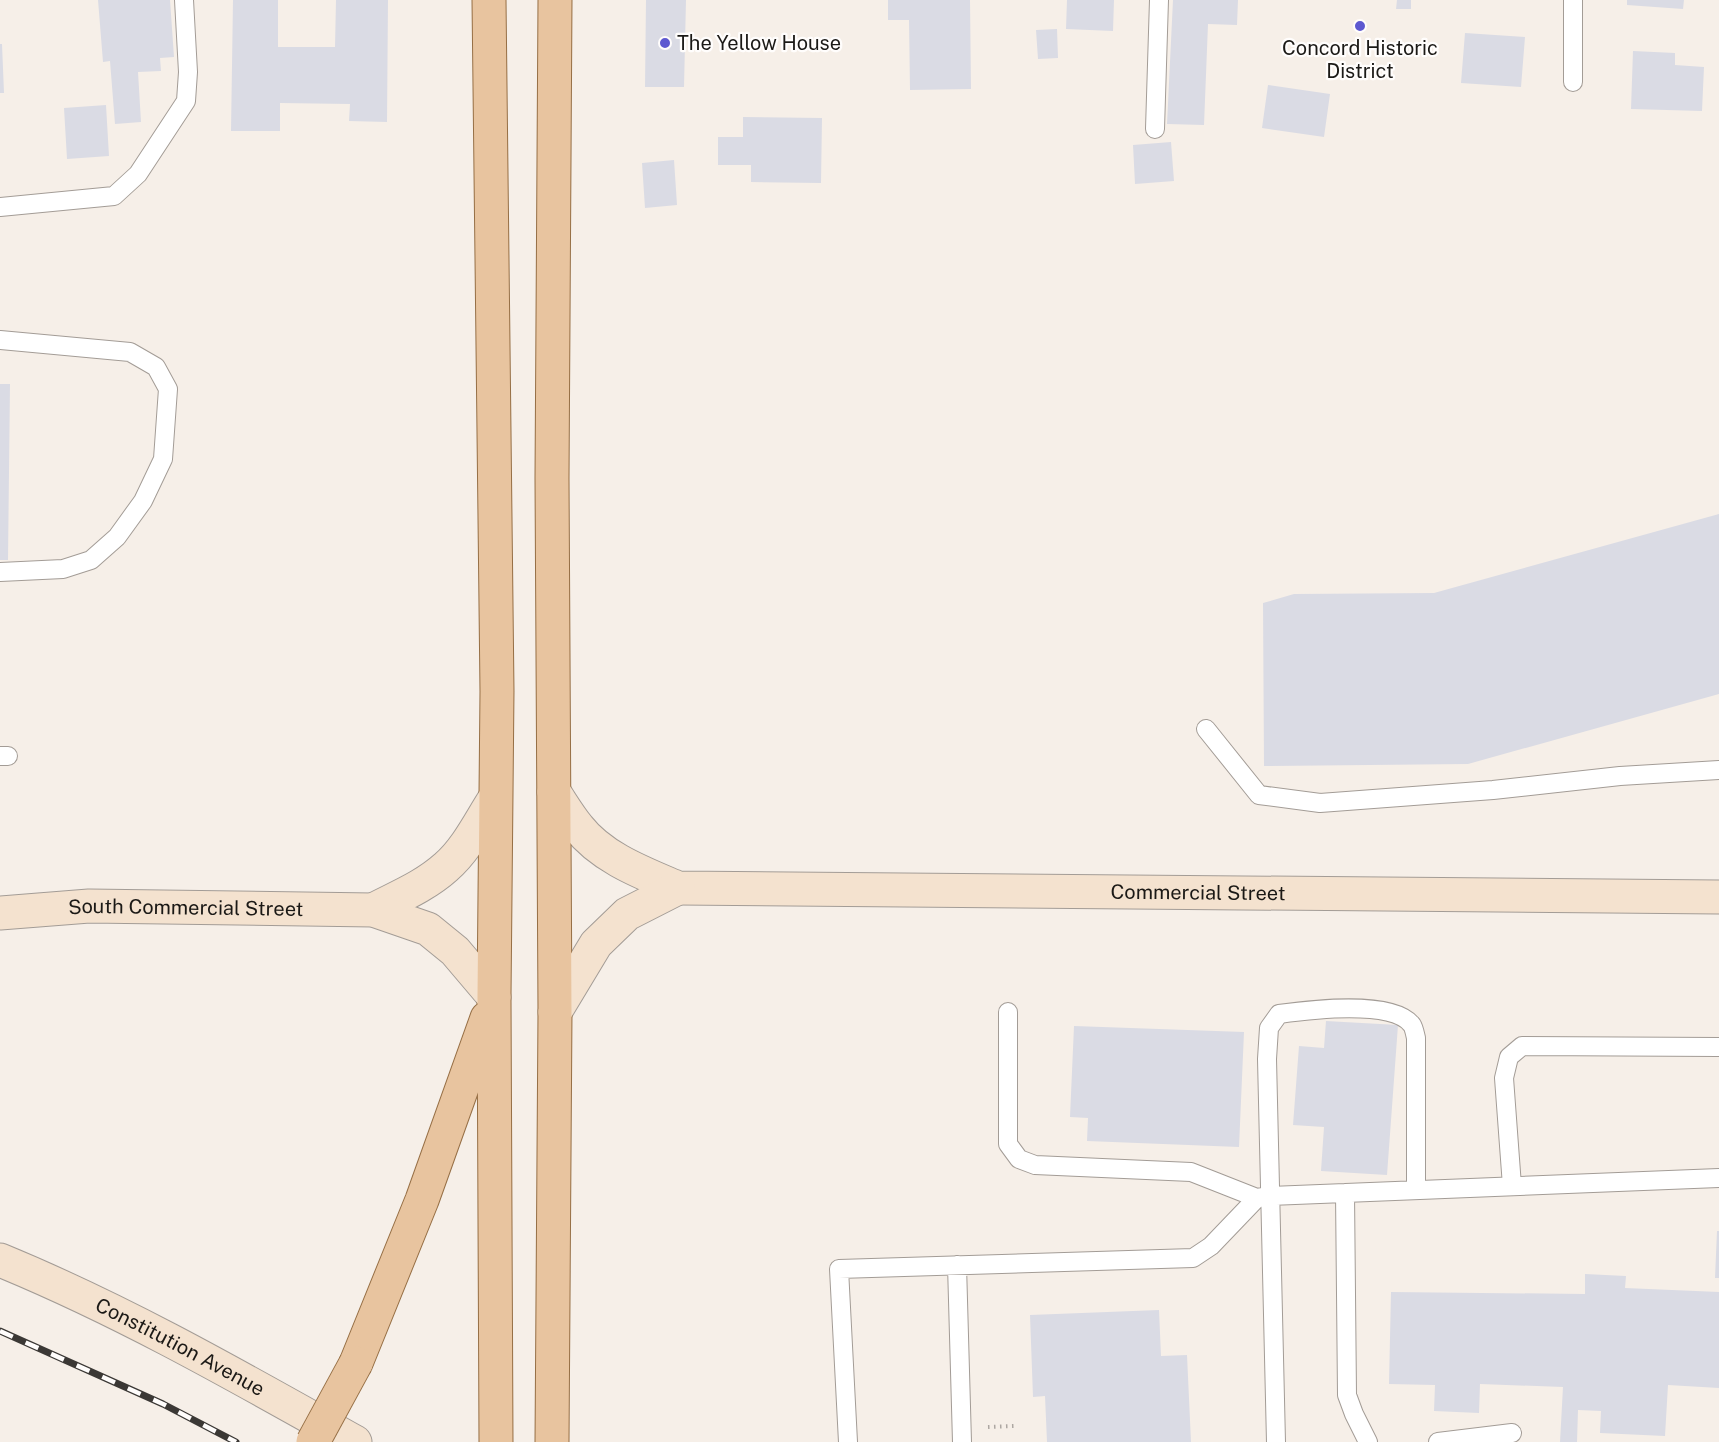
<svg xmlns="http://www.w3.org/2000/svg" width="1719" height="1442" font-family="'Public Sans',sans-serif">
<rect width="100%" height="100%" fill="#f6efe8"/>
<path fill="#dadbe4" d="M 98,0 L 170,0 L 174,57 L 160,58 L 161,71 L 138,72 L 141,122 L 115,124 L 110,61 L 103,62 Z
M 233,0 L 278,0 L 278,47 L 335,47 L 336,0 L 388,0 L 387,122 L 349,121 L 350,104 L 280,103 L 280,131 L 231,131 Z
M 646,0 L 686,0 L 684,87 L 645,87 Z
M 888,0 L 970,0 L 971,89 L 910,90 L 909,20 L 888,20 Z
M 1067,0 L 1114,0 L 1113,31 L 1066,29 Z
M 1173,0 L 1238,0 L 1237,25 L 1208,24 L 1204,125 L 1167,124 Z
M 1397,0 L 1411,0 L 1411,9 L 1396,9 Z
M 1627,0 L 1684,0 L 1683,9 L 1627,5 Z
M 1057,29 L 1058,58 L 1038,59 L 1036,30 Z
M 1465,33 L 1525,37 L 1521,87 L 1461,83 Z
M 0,44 L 2,44 L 4,93 L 0,93 Z
M 1633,51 L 1675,53 L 1675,65 L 1704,67 L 1702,111 L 1631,109 Z
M 1268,85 L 1330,94 L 1324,137 L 1262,128 Z
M 106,105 L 109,156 L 67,159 L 64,108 Z
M 743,117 L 822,118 L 821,183 L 751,182 L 751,165 L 718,165 L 718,137 L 743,137 Z
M 1171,142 L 1174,181 L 1135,184 L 1133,145 Z
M 674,160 L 677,205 L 645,208 L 642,163 Z
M 0,384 L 10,384 L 8,560 L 0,560 Z
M 1719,514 L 1719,694 L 1468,764 L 1264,766 L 1263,603 L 1294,594 L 1434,593 Z
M 1326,1021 L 1398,1025 L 1387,1175 L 1321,1171 L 1324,1127 L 1293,1125 L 1299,1046 L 1324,1048 Z
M 1074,1026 L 1244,1032 L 1239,1147 L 1087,1141 L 1088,1118 L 1070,1117 Z
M 1717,1231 L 1719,1231 L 1719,1278 L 1715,1278 Z
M 1585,1274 L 1626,1276 L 1625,1288 L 1719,1292 L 1719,1388 L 1668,1385 L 1665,1436 L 1600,1433 L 1601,1411 L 1578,1410 L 1577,1442 L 1560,1442 L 1563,1387 L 1480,1384 L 1479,1413 L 1434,1411 L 1435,1385 L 1389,1384 L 1391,1292 L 1585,1294 Z
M 1159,1310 L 1161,1356 L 1187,1355 L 1191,1442 L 1047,1442 L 1045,1396 L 1033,1397 L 1030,1315 Z"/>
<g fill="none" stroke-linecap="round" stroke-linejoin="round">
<g stroke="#a39c96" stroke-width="20">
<path id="lane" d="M 1573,0 L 1573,82
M 1155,129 L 1159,0
M 0,207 L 114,196 L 138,174 L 186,101 L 188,72 L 184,0
M 0,340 L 130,352 L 156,367 L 168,389 L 163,459 L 143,501 L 117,537 L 91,560 L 63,569 L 0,572
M 1206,729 L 1259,795 L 1320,803 L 1493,790 L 1620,776 L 1719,770
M 0,756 L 8,756
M 1008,1012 L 1008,1144 L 1019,1159 L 1035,1165 L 1191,1172 L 1257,1198
M 1512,1186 L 1504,1078 L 1509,1057 L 1522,1046 L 1719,1047
M 1345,1193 L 1347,1395 L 1354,1414 L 1368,1442
M 957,1265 L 962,1442
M 848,1442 L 839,1269 L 1193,1258 L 1211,1246 L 1257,1198 L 1270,1196 L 1719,1178
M 1276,1442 L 1267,1059 L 1269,1028 L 1279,1014 C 1308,1010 1393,999 1412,1025 C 1414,1028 1415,1034 1416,1038 L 1416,1190
M 1438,1442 L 1512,1433"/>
</g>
<g stroke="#a39c96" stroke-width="35">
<g id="secondary">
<path id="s1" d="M 554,792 C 562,804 569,816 578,827 C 602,858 643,873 678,888 L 1719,897"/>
<path d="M 373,910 C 398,897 425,886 446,867 C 467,849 480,821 495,798"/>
<path id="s2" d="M 0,913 L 89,906 L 373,910 L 428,929 L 455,951 L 494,997"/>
<path d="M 555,1012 L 596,944 L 627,914 L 678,888"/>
<path id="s3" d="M 0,1260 C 124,1311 239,1377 355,1442"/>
</g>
</g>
<g stroke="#966f45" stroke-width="35">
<path id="primary" d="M 489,0 L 497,691 L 494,997 L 496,1442
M 356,1363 L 422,1200 L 487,1018
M 552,1442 L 555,1012 L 552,478 L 555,0"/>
</g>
<path stroke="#ada7a2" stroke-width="4" stroke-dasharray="1.5 4.5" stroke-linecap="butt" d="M 988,1427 L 1014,1426"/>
<use href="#lane" stroke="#fff" stroke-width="18"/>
<use href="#secondary" stroke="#f4e2cf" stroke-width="33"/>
<use href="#primary" stroke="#e8c49f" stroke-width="33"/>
<g stroke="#3b3835" stroke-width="7">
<path id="rail" d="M 0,1331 L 163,1404 L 236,1442"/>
</g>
<use href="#rail" stroke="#fffdfc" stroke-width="4.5" stroke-dasharray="14" stroke-linecap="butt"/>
<g stroke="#966f45" stroke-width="35" stroke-linecap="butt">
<path id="primary-bridge" d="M 313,1442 L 356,1363"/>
</g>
<use href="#primary-bridge" stroke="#e8c49f" stroke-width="33"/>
</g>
<g fill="#5d58d0" stroke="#fffdfc" stroke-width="2">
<circle cx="1360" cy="26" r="6"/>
<circle cx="665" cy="43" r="6"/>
</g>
<g text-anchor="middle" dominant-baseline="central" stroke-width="4.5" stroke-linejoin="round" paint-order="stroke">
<g font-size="20" fill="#1b1916" stroke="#fffdfc" text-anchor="start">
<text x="677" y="43">The Yellow House</text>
<text x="1360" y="48" text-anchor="middle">Concord Historic<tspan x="1360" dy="23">District</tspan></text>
</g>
<g font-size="20" fill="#1b1916" stroke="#fffdfc">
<text stroke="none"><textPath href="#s1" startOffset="681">Commercial Street</textPath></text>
<text stroke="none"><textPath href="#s2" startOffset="186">South Commercial Street</textPath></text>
<text stroke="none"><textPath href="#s3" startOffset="200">Constitution Avenue</textPath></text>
</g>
</g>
</svg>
